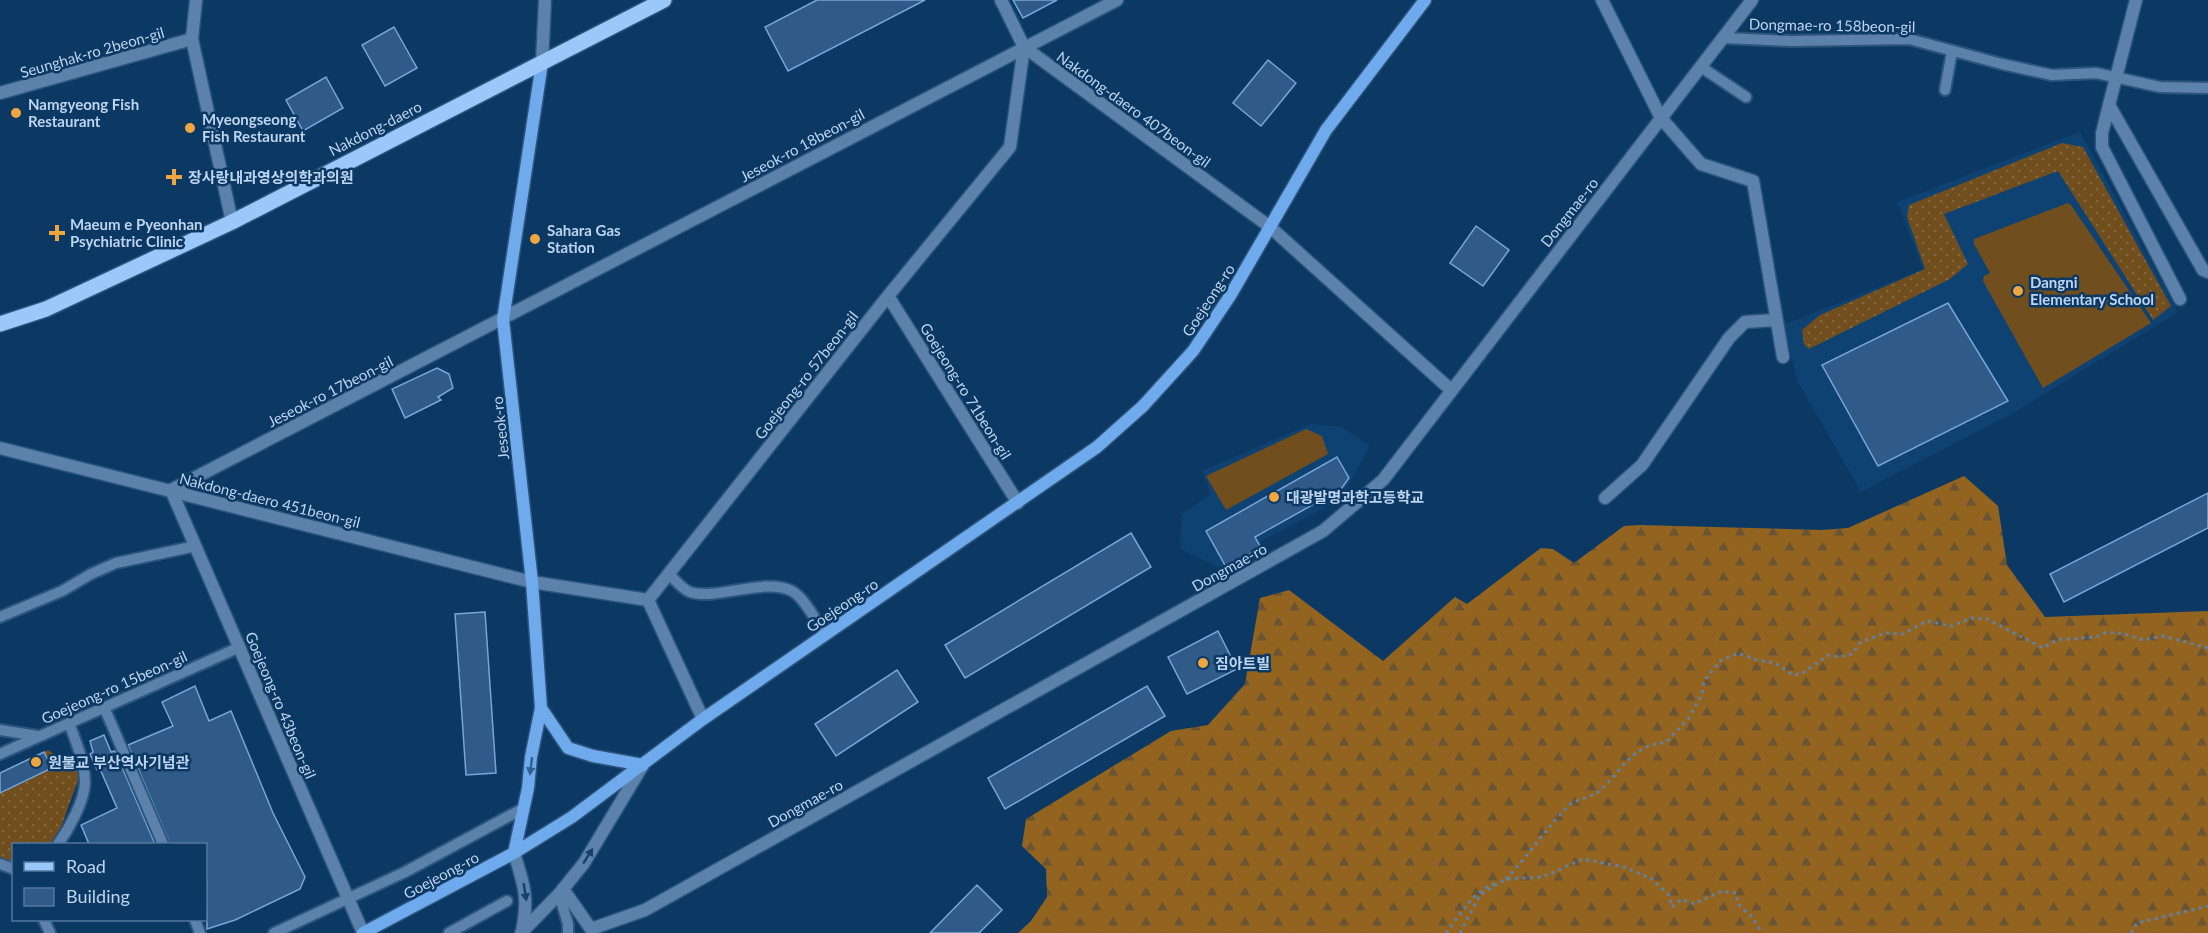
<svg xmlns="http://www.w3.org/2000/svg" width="2208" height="933" font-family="Lato,'Noto Sans KR',sans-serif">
<defs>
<pattern id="grass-dots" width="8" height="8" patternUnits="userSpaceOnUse" patternTransform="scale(1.5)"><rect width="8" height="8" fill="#714e1d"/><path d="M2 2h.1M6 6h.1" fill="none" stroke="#83673e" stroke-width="1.8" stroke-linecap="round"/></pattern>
<pattern id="forest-firs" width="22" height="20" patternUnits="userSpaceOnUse" patternTransform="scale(1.5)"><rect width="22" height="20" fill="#936420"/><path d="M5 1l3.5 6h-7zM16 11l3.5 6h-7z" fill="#6a5432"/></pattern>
</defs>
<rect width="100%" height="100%" fill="#0c3964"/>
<path fill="#0e4273" d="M 2080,132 L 2178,312 L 2013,413 L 1861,492 L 1798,382 L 1783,325 L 1923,269 L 1897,202 Z
M 1311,424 L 1341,427 L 1370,446 L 1340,500 L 1261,541 L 1261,549 L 1224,570 L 1180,549 L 1182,514 L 1211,494 L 1202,471 Z"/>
<path fill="url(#grass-dots)" d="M 2062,143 L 2083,147 L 2171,306 L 2153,320 L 2058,171 L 1944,214 L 1968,264 L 1950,279 L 1809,349 L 1804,344 L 1802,330 L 1820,315 L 1925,269 L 1907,217 L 1909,205 Z
M 48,750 L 77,769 L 80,775 L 57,838 L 51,844 L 14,844 L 13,864 L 0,857 L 0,772 Z"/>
<path fill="url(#forest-firs)" d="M 1964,476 L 1998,506 L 2007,565 L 2045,617 L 2208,611 L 2208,933 L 1018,933 L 1031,921 L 1047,897 L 1046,869 L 1022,846 L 1026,819 L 1171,731 L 1208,725 L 1245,684 L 1260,598 L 1289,590 L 1383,661 L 1455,597 L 1467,604 L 1541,548 L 1553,549 L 1574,563 L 1624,526 L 1639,525 L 1822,530 L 1848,528 Z"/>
<path fill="#714e1d" d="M 2068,203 L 2071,205 L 2151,323 L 2043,388 L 1983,281 L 1984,276 L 1990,273 L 1974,244 L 1974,239 Z
M 1306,429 L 1322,436 L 1328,454 L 1226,510 L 1206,476 Z"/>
<path fill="#305b89" stroke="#78a5d8" stroke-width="1.5" d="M 817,0 L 925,0 L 788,71 L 765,27 Z
M 1013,0 L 1057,0 L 1023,18 Z
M 394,27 L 417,68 L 385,86 L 362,45 Z
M 1268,60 L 1296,83 L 1261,126 L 1233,103 Z
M 326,77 L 343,108 L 303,131 L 286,100 Z
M 1476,226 L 1509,250 L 1483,286 L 1450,263 Z
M 1948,303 L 2008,401 L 1878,466 L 1822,365 Z
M 437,368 L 449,374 L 453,388 L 438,397 L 441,400 L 405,418 L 392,389 Z
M 1337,457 L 1349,478 L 1341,489 L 1255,537 L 1261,548 L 1226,567 L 1206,531 Z
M 2208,493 L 2208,528 L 2064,602 L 2050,574 Z
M 1131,533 L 1151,567 L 965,678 L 945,645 Z
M 485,612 L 496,773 L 466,775 L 455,614 Z
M 1218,631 L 1237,669 L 1187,694 L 1168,657 Z
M 897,670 L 918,702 L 836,756 L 815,724 Z
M 195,686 L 209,721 L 231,711 L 273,813 L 305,877 L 300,889 L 235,920 L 207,929 L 206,844 L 170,844 L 128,745 L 173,726 L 162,702 Z
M 1147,686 L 1165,716 L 1005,809 L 988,778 Z
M 104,735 L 111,752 L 115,751 L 155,844 L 89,844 L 81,825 L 117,808 L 100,769 L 97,770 L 90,754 L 93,752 L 90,741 Z
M 44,752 L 52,768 L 0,793 L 0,773 Z
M 977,885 L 1002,910 L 979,933 L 930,933 Z"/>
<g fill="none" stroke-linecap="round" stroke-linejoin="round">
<g stroke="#2c557d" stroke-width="14">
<path id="service" d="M 1723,38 L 1792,41 L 1909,39 L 2002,64 L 2052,75 L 2096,73 L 2160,87 L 2208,88
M 1701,67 L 1746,97
M 1945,90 L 1952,51
M 669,574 C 675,580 682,589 690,592 C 716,601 764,577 792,591 C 804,597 818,624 825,635
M 0,617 L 62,591 L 91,574 L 116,563 L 196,546
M 104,707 L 163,844
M 0,730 L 38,736
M 0,754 L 240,647
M 58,844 C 69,829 84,802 85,783 C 85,763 76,742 69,723
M 0,864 L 14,869
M 559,894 L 568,924 L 568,933
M 44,920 L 50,933
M 195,920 L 200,933
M 274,933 L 405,872 L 524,808
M 449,933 L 507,901"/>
</g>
<g stroke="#2c557d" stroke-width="15">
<path id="minor" d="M 196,0 L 192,39 L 232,222
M 1001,0 L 1024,47 L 1270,227 L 1451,390
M 1602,0 L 1661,118 L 1701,164 L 1753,181 L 1783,357
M 2136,0 L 2109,105 L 2203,270 L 2208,272
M 0,93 L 192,39
M 2109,105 L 2102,133 L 2102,147 L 2180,299
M 888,296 L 1018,503
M 0,448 L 532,582 L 648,600
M 1605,498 L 1642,465 L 1729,338 L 1745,322 L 1776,320
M 703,719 L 648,600 L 888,296 L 1010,147 L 1024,47
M 563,889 L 591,929 L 645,910 L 1323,531 L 1383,480 L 1752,0
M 363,933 L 171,490 C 487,328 800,161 1117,0"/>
</g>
<g stroke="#2c557d" stroke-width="15">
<path id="tertiary" d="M 542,63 L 545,0
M 514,853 C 524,885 529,897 522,931
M 521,933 L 559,894 L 584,863 L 643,765"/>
</g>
<g stroke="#2c557d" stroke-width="15">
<path id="secondary" d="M 541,708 L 568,748 L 593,756 L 643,765
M 514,853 L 528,788 L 531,757 L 541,708 L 532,582 L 503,320 L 542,63
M 363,933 L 514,853 L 572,817 L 703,719 L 1097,447 L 1143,406 L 1193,351 L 1230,296 L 1326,130 L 1425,0"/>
</g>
<g stroke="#2c557d" stroke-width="18">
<path id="primary" d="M 0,324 L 46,309 L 232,222 L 664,0"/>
</g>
<path stroke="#6082a6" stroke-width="3" stroke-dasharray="3 4.5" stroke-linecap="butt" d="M 1506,879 C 1528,856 1545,830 1567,807 C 1576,798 1594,798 1603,788 C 1622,769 1634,744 1665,743 L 1688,719 L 1702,694 L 1704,681 L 1720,661 L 1738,653 L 1757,660 L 1775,663 L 1793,675 L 1801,674 L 1829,655 L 1839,657 L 1852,654 L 1861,642 L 1885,633 L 1903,634 L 1927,621 L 1951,626 L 1971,618 L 1987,619 L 2043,648 L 2057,640 L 2096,637 L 2107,632 L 2125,634 L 2143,640 L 2163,636 L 2208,648
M 1446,933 C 1461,914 1472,891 1497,883
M 1460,933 L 1480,895 L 1506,879 L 1543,877 L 1583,859 L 1624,867 L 1652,879 L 1669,895 L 1672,907 L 1682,899 L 1694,904 L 1722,891 L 1736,893 L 1738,904 L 1752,917 L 1762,933
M 2131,933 L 2137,923 L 2208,906"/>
<use href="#service" stroke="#5c82ab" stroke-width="10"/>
<use href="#minor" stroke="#5c82ab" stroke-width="12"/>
<use href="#tertiary" stroke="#5c82ab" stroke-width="12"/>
<use href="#secondary" stroke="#6eaaec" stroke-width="12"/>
<use href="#primary" stroke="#9bc8fb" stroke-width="15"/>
</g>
<defs><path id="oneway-solid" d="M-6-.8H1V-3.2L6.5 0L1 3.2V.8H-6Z" transform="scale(1.5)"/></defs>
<use fill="#2e6194" href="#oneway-solid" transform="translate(531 766) rotate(97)"/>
<g fill="#14406b">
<use href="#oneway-solid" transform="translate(588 856) rotate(-58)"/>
<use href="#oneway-solid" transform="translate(525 892) rotate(81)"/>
</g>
<g fill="#f0a63e" stroke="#0c3964" stroke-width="2">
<circle cx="16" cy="113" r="6"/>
<circle cx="190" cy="128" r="6"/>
<path d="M171 168h6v6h6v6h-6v6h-6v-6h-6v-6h6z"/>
<path d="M54 224h6v6h6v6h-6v6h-6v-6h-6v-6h6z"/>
<circle cx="535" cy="239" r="6"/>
<circle cx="2018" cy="291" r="6"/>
<circle cx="1274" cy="497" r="6"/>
<circle cx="1203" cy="663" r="6"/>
<circle cx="36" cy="762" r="6"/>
</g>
<g text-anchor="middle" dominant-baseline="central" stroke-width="5" stroke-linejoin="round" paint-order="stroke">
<g font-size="15" fill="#bdd4ef" stroke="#0c3964">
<text transform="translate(1832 25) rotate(1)">Dongmae-ro 158beon-gil</text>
<text transform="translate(92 52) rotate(-16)">Seunghak-ro 2beon-gil</text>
<text transform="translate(1134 109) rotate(36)">Nakdong-daero 407beon-gil</text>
<text transform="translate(375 128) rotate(-27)">Nakdong-daero</text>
<text transform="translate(802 145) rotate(-28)">Jeseok-ro 18beon-gil</text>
<text transform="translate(1569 212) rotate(-52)">Dongmae-ro</text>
<text transform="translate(1208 300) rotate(-57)">Goejeong-ro</text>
<text transform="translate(806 375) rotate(-52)">Goejeong-ro 57beon-gil</text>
<text transform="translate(330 391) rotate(-27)">Jeseok-ro 17beon-gil</text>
<text transform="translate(966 391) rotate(58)">Goejeong-ro 71beon-gil</text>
<text transform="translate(500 428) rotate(-96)">Jeseok-ro</text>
<text transform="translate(270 500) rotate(14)">Nakdong-daero 451beon-gil</text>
<text transform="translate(1229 567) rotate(-29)">Dongmae-ro</text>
<text transform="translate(842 605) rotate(-34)">Goejeong-ro</text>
<text transform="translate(114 687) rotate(-24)">Goejeong-ro 15beon-gil</text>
<text transform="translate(281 705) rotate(67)">Goejeong-ro 43beon-gil</text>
<text transform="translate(805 803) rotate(-29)">Dongmae-ro</text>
<text transform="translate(441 875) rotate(-28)">Goejeong-ro</text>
</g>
<g font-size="15" font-weight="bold" fill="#bdd4ef" stroke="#0c3964" text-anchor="start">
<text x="28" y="104">Namgyeong Fish<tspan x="28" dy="17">Restaurant</tspan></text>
<text x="202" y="119">Myeongseong<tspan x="202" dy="17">Fish Restaurant</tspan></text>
<text x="188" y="177">장사랑내과영상의학과의원</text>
<text x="70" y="224">Maeum e Pyeonhan<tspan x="70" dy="17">Psychiatric Clinic</tspan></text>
<text x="547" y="230">Sahara Gas<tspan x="547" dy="17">Station</tspan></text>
<text x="2030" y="282">Dangni<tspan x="2030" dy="17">Elementary School</tspan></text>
<text x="1286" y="497">대광발명과학고등학교</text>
<text x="1215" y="663">짐아트빌</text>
<text x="48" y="762">원불교 부산역사기념관</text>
</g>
</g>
<rect x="12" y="843" width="195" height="78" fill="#0c3964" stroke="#53779c" stroke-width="1.5"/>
<rect x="24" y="862" width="30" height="9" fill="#9bc8fb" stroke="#53779c" stroke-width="1.5"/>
<text x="66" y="873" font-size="18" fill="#bdd4ef">Road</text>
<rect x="24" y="888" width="30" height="18" fill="#305b89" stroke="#53779c" stroke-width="1.5"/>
<text x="66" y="903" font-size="18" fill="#bdd4ef">Building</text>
</svg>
